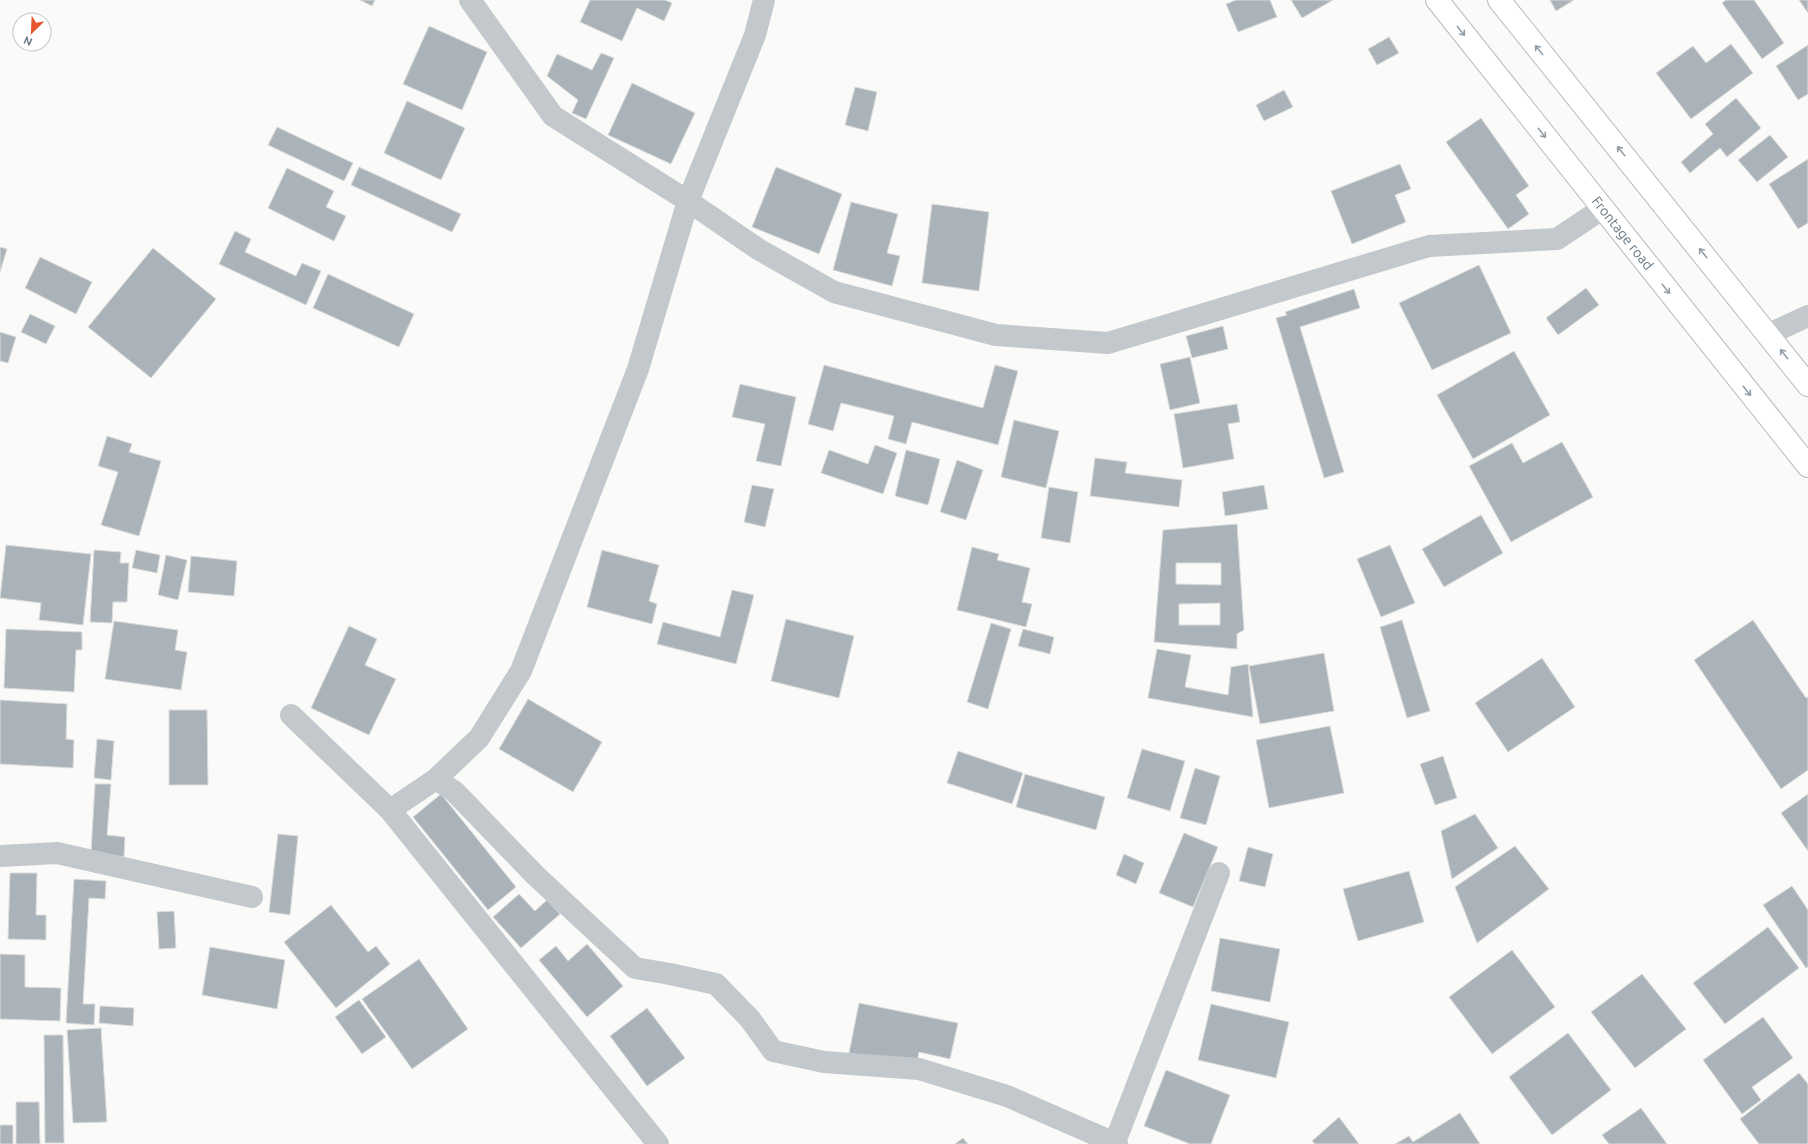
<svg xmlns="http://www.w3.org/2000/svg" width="1808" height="1144" font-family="Ubuntu,sans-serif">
<rect width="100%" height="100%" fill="#fafaf8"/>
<path fill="#aab3b9" stroke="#dcdcda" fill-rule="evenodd" d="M 360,0 L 375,0 L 372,6 Z
M 590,0 L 665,0 L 672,3 L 664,21 L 637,8 L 622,41 L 580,22 Z
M 1236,0 L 1270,0 L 1277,17 L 1238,32 L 1226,4 Z
M 1291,0 L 1333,0 L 1302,18 Z
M 1550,0 L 1574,0 L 1556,11 Z
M 1726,0 L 1754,0 L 1784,43 L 1762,59 L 1722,3 Z
M 1799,0 L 1808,0 L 1808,13 Z
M 429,26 L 487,52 L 462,110 L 403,84 Z
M 1389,37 L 1399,53 L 1377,65 L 1368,49 Z
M 1731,44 L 1753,73 L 1691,119 L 1656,73 L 1693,46 L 1706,63 Z
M 1808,45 L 1808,94 L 1798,100 L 1776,66 Z
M 601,53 L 614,58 L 586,119 L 572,113 L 578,100 L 547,76 L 557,54 L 592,70 Z
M 632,83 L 695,113 L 671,164 L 608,135 Z
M 855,87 L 877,92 L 868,131 L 845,125 Z
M 1284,90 L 1293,107 L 1264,121 L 1256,105 Z
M 1736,98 L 1761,128 L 1727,157 L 1720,148 L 1690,173 L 1681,162 L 1713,134 L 1705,124 Z
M 407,101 L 465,128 L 441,180 L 384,153 Z
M 1481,118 L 1529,186 L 1516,195 L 1529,214 L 1508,229 L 1446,142 Z
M 277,127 L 353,163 L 344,181 L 268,145 Z
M 1770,135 L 1788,157 L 1757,182 L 1738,160 Z
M 1808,159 L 1808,223 L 1798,229 L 1769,184 Z
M 1400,164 L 1411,189 L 1395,195 L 1406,222 L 1352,244 L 1331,191 Z
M 359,167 L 461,214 L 452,232 L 351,185 Z
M 776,167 L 842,194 L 819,254 L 752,227 Z
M 287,168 L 334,191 L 326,207 L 346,216 L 334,241 L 268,208 Z
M 851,202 L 898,214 L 887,253 L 900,256 L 892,286 L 833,270 Z
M 932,204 L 989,212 L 979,291 L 922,283 Z
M 235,231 L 251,239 L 245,252 L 296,276 L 302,263 L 321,271 L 306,305 L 219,264 Z
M 0,247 L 7,249 L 0,272 Z
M 153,248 L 216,299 L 151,378 L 88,327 Z
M 40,257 L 92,282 L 76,314 L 25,288 Z
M 1479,265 L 1511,333 L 1432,370 L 1399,303 Z
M 328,274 L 414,314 L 399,347 L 313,308 Z
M 1586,288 L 1599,305 L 1558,335 L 1546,318 Z
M 1354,289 L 1360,308 L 1300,327 L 1344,472 L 1324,478 L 1276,318 L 1287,315 L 1285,312 Z
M 30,314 L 55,326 L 46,344 L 21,332 Z
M 1223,326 L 1228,349 L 1192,358 L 1186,336 Z
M 0,332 L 16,337 L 8,363 L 0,361 Z
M 1514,351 L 1550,415 L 1473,459 L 1437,395 Z
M 1190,357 L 1200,403 L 1170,410 L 1160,364 Z
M 824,365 L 983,408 L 995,365 L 1018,371 L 998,445 L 912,422 L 906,444 L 888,439 L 894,416 L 841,403 L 833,431 L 808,424 Z
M 740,384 L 796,397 L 781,466 L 756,461 L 765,424 L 732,417 Z
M 1237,404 L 1240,422 L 1228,424 L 1234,459 L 1183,468 L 1174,414 Z
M 1014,420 L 1059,431 L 1046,488 L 1001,477 Z
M 107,436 L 132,444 L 129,452 L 161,461 L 139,536 L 101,525 L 118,472 L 98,466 Z
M 1562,442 L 1593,497 L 1511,542 L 1469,466 L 1512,443 L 1523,463 Z
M 875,445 L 897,453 L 883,494 L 821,473 L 829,450 L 868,464 Z
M 906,450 L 940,459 L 928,505 L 895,496 Z
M 1095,458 L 1127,462 L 1125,473 L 1182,480 L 1179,507 L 1090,496 Z
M 957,460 L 983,470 L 966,520 L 940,512 Z
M 752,485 L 774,489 L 765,527 L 744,522 Z
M 1264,485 L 1268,509 L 1225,516 L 1222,492 Z
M 1049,487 L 1078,492 L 1070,543 L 1041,538 Z
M 1481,515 L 1503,553 L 1444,587 L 1422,549 Z
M 1237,524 L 1244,630 L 1237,634 L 1237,649 L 1154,642 L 1163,530 ZM 1176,563 L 1221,563 L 1221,585 L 1176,584 ZM 1220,603 L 1220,625 L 1179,625 L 1179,604 Z
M 6,545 L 91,554 L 83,625 L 39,620 L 41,603 L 0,598 Z
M 1390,545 L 1415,603 L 1381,617 L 1357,559 Z
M 972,547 L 999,554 L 997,560 L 1030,568 L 1022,602 L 1032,604 L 1026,627 L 957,610 Z
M 94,550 L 121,552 L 120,563 L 129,563 L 127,602 L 113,602 L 112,623 L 90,622 Z
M 136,550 L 160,555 L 157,573 L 132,568 Z
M 602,550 L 659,565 L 649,601 L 657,604 L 652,624 L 587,607 Z
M 166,555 L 187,560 L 178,600 L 158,595 Z
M 191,556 L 237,561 L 234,596 L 188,592 Z
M 732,590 L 754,595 L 736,664 L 657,644 L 663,622 L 720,637 Z
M 786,619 L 854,636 L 839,698 L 771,681 Z
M 1402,620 L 1430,711 L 1407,718 L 1380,627 Z
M 1753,620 L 1806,698 L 1808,697 L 1808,770 L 1781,789 L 1694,660 Z
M 114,621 L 178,630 L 175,650 L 187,652 L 181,690 L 105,679 Z
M 991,623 L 1011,629 L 988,709 L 967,702 Z
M 349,626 L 377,639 L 365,665 L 396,679 L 369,735 L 311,708 Z
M 6,629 L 82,632 L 82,650 L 76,650 L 74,692 L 4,688 Z
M 1023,629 L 1054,637 L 1050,654 L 1018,646 Z
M 1157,649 L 1191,655 L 1185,687 L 1228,695 L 1231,667 L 1248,664 L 1253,717 L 1148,698 Z
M 1324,653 L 1334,711 L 1260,724 L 1249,666 Z
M 1542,658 L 1575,707 L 1508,752 L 1475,703 Z
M 528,699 L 602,742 L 573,792 L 499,749 Z
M 0,700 L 67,704 L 66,739 L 74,740 L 73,768 L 0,764 Z
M 169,710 L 207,710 L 208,785 L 169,785 Z
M 1330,726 L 1344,793 L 1269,808 L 1256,740 Z
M 97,739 L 114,741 L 111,780 L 94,778 Z
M 1142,749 L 1185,761 L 1170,811 L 1127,798 Z
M 958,751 L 1023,773 L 1012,804 L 947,783 Z
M 1443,756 L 1457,798 L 1435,805 L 1420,764 Z
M 1195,768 L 1220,776 L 1206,825 L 1180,818 Z
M 1025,774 L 1105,797 L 1096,830 L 1016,807 Z
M 95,784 L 111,784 L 107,835 L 125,837 L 124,857 L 91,852 Z
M 441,794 L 516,887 L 488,910 L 413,817 Z
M 1808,794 L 1808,851 L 1781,813 Z
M 1475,814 L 1498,848 L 1452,879 L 1441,831 Z
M 1184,833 L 1218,847 L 1193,907 L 1159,893 Z
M 278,834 L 298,836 L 290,915 L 269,912 Z
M 1515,846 L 1549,889 L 1477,943 L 1455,887 Z
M 1248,847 L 1273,854 L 1265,887 L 1239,881 Z
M 1124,854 L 1144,863 L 1136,884 L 1116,875 Z
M 1409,871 L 1424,922 L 1358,941 L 1343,889 Z
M 10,873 L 37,873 L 36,915 L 46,915 L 46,940 L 8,939 Z
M 74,879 L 106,881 L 105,899 L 89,898 L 83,1004 L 95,1004 L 94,1025 L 66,1023 Z
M 1792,886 L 1808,910 L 1808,967 L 1806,968 L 1763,905 Z
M 519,894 L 535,911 L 547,900 L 560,914 L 521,948 L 493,917 Z
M 331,905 L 368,952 L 376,946 L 390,964 L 336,1008 L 284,942 Z
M 174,911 L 176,948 L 159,949 L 157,912 Z
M 1768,927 L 1799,968 L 1725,1024 L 1693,983 Z
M 1220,938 L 1280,949 L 1270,1002 L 1211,991 Z
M 587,944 L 623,986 L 587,1017 L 539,960 L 556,946 L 568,961 Z
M 210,947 L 285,960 L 277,1009 L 202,995 Z
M 1512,950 L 1555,1007 L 1492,1054 L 1449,997 Z
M 0,954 L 25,955 L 25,987 L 61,988 L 60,1021 L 0,1019 Z
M 419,959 L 468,1029 L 412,1069 L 362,999 Z
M 1642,974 L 1686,1029 L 1635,1068 L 1591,1012 Z
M 359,1000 L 386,1037 L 362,1054 L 335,1017 Z
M 859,1003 L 958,1023 L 950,1059 L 919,1052 L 916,1067 L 849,1053 Z
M 1211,1004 L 1289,1022 L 1276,1078 L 1198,1060 Z
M 100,1006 L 134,1008 L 133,1026 L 99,1023 Z
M 647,1008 L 685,1058 L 647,1086 L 610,1036 Z
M 1763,1017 L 1793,1058 L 1752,1087 L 1761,1100 L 1742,1114 L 1703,1060 Z
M 101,1028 L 107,1122 L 73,1123 L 67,1030 Z
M 1568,1033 L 1611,1090 L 1552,1135 L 1509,1077 Z
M 44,1035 L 63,1035 L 64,1143 L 45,1143 Z
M 1166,1070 L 1230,1095 L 1211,1144 L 1190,1144 L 1144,1126 Z
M 1799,1073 L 1808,1084 L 1808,1144 L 1759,1144 L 1740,1119 Z
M 16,1102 L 39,1102 L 40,1144 L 16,1144 Z
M 1641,1108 L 1667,1144 L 1609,1144 L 1602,1135 Z
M 1460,1113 L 1480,1144 L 1395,1144 L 1409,1136 L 1413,1142 Z
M 1339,1117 L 1359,1144 L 1315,1144 L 1312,1141 Z
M 0,1125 L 13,1125 L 13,1144 L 0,1144 Z
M 963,1138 L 968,1144 L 955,1144 Z"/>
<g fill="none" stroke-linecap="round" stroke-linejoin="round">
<g stroke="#b3babf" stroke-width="24">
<g id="secondary">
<path id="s1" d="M 1437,0 L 1808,466"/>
<path d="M 1499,0 L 1808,385"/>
</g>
</g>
<path stroke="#c3c8cc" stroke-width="22" d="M 470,0 L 553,116 L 688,201 L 758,249 L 834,292 L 996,335 L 1108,343 L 1429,246 L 1557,239 L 1602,209
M 1769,334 L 1808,316
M 291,715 L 390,810 L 658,1144
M 436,779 L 455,792 L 535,875 L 635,968 L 670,974 L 716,984 L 750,1019 L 773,1051 L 824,1062 L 919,1069 L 1007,1096 L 1117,1144
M 390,810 L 436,779 L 479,738 L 521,671 L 638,369 L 688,201 L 755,35 L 764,0
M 0,856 L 57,853 L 252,897
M 1115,1142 L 1219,873"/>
<use href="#secondary" stroke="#fff" stroke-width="22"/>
</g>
<defs><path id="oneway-shaft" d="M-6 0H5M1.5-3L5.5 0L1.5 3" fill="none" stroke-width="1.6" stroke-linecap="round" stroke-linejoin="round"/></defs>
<g stroke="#939fa8">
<use href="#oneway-shaft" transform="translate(1461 31) rotate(52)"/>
<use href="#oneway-shaft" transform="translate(1539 50) rotate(-129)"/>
<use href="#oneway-shaft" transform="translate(1542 133) rotate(52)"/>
<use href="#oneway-shaft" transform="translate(1621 151) rotate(-129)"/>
<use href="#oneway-shaft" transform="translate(1703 253) rotate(-129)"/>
<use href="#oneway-shaft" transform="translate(1666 289) rotate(51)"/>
<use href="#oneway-shaft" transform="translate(1784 354) rotate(-128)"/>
<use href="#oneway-shaft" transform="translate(1747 391) rotate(51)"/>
</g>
<g text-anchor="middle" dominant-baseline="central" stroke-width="4" stroke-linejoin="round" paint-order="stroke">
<g font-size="14" fill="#657683" stroke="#fff">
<text stroke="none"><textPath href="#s1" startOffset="298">Frontage road</textPath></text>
</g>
</g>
<g transform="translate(32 32) rotate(204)"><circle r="19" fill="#ffffff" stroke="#c1c8cd"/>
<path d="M0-3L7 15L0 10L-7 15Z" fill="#e4572e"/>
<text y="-6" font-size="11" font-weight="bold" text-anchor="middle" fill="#657683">N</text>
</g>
</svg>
